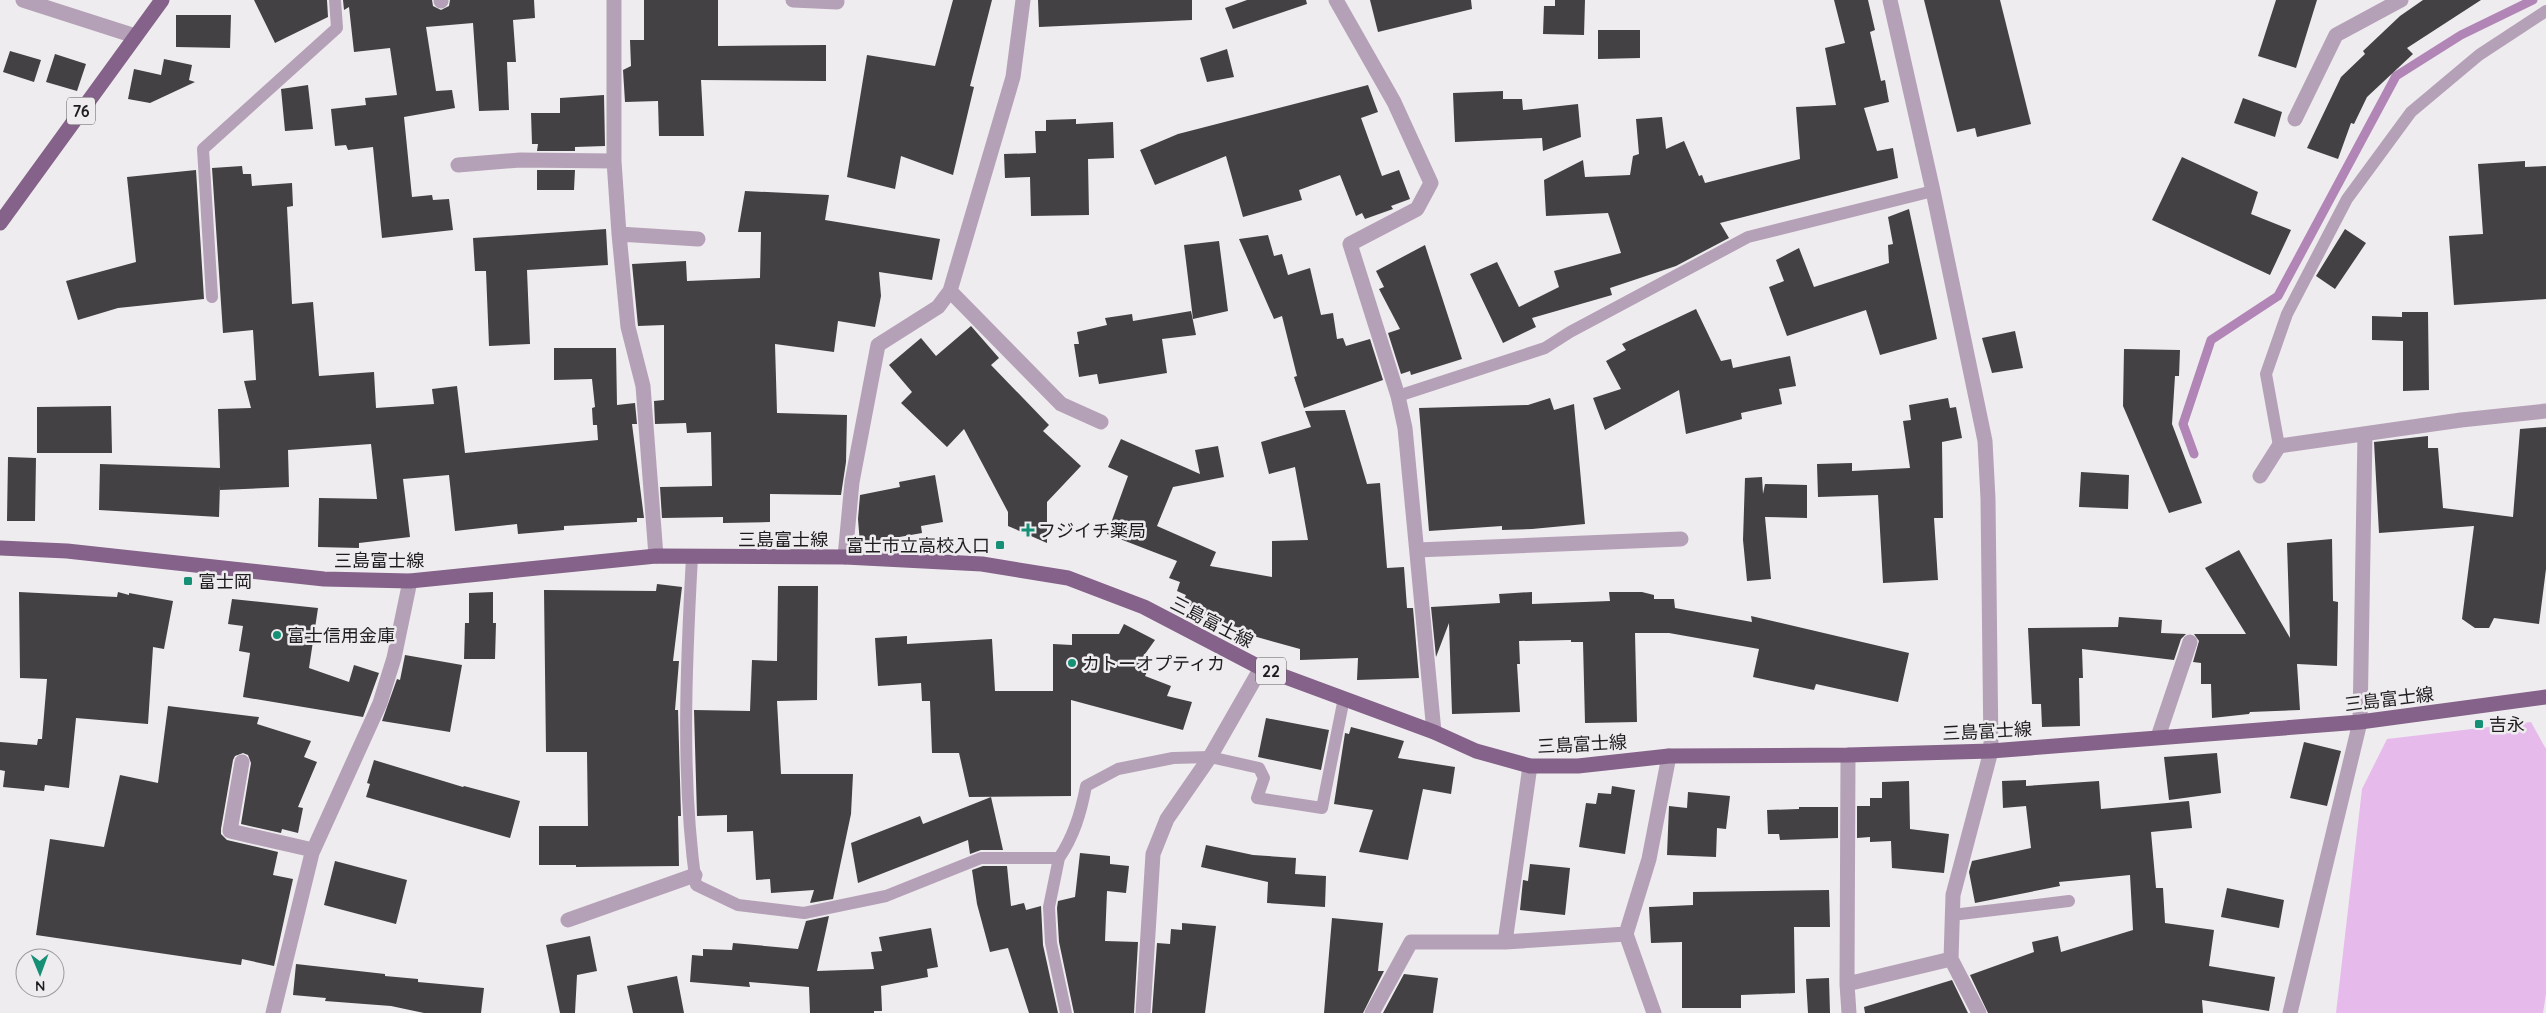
<svg xmlns="http://www.w3.org/2000/svg" width="2546" height="1013" font-family="Quicksand,'Noto Sans JP',sans-serif">
<rect width="100%" height="100%" fill="#efecef"/>
<path fill="#e6bbec" d="M 2531,722 L 2546,749 L 2546,994 L 2543,1013 L 2336,1013 L 2362,789 L 2387,739 Z"/>
<g fill="none" stroke-linecap="round" stroke-linejoin="round">
<path stroke="#b186b6" stroke-width="9" d="M 2194,454 L 2183,424 L 2211,340 L 2278,296 L 2396,76 L 2461,35 L 2533,0"/>
</g>
<path fill="#434143" d="M 254,0 L 327,0 L 328,17 L 275,43 Z
M 343,0 L 432,0 L 433,6 L 441,10 L 449,6 L 450,0 L 534,0 L 535,18 L 513,20 L 516,62 L 507,62 L 509,110 L 479,111 L 473,23 L 426,27 L 436,91 L 452,90 L 455,108 L 404,117 L 412,197 L 432,195 L 433,200 L 449,199 L 453,230 L 382,238 L 373,147 L 348,150 L 346,145 L 335,146 L 331,109 L 366,105 L 365,98 L 397,95 L 390,48 L 354,52 L 349,7 L 344,10 Z
M 644,0 L 718,0 L 718,46 L 826,45 L 826,81 L 701,80 L 704,136 L 659,136 L 658,101 L 625,102 L 623,70 L 631,66 L 630,40 L 644,40 Z
M 953,0 L 992,0 L 970,86 L 974,87 L 953,175 L 901,156 L 895,189 L 847,177 L 867,55 L 935,66 Z
M 1038,0 L 1192,0 L 1192,20 L 1039,27 Z
M 1247,0 L 1306,0 L 1307,4 L 1233,29 L 1225,8 Z
M 1370,0 L 1471,0 L 1472,9 L 1378,32 Z
M 1555,0 L 1585,0 L 1584,35 L 1543,34 L 1544,6 L 1555,6 Z
M 1834,0 L 1868,0 L 1875,30 L 1870,32 L 1881,81 L 1885,80 L 1889,102 L 1864,108 L 1877,151 L 1893,148 L 1898,178 L 1720,223 L 1729,238 L 1676,266 L 1610,288 L 1612,295 L 1532,318 L 1536,327 L 1503,343 L 1470,274 L 1497,262 L 1519,307 L 1559,287 L 1554,271 L 1621,253 L 1608,213 L 1546,216 L 1544,180 L 1583,160 L 1585,177 L 1630,175 L 1633,156 L 1639,154 L 1636,119 L 1662,117 L 1666,149 L 1684,141 L 1699,176 L 1702,175 L 1705,183 L 1800,159 L 1796,107 L 1836,105 L 1825,48 L 1845,43 Z
M 1924,0 L 2000,0 L 2031,124 L 1977,137 L 1975,128 L 1957,132 Z
M 2276,0 L 2317,0 L 2296,68 L 2258,56 Z
M 2423,0 L 2481,0 L 2407,48 L 2413,54 L 2367,97 L 2354,124 L 2351,123 L 2338,159 L 2307,148 L 2341,77 L 2365,54 L 2363,51 L 2400,16 Z
M 176,15 L 231,15 L 230,48 L 176,47 Z
M 1598,30 L 1640,30 L 1640,58 L 1598,59 Z
M 1227,49 L 1234,77 L 1207,82 L 1200,58 Z
M 10,51 L 41,60 L 34,82 L 3,72 Z
M 55,54 L 86,64 L 77,91 L 46,82 Z
M 164,59 L 192,65 L 189,80 L 195,82 L 150,103 L 128,99 L 134,69 L 161,75 Z
M 308,85 L 313,129 L 285,131 L 281,89 Z
M 1368,85 L 1378,112 L 1361,118 L 1382,176 L 1399,170 L 1410,199 L 1391,206 L 1393,209 L 1365,219 L 1362,213 L 1356,216 L 1340,175 L 1299,190 L 1302,200 L 1243,217 L 1226,156 L 1155,185 L 1140,150 L 1178,134 Z
M 1503,91 L 1503,99 L 1522,99 L 1523,110 L 1578,104 L 1581,137 L 1543,151 L 1542,138 L 1455,142 L 1453,93 Z
M 604,95 L 605,146 L 575,147 L 575,151 L 537,151 L 538,144 L 532,144 L 531,113 L 560,113 L 560,98 Z
M 2243,98 L 2282,112 L 2275,137 L 2234,123 Z
M 1076,119 L 1076,124 L 1113,122 L 1114,158 L 1088,159 L 1089,215 L 1031,216 L 1030,177 L 1005,178 L 1004,154 L 1036,153 L 1035,131 L 1046,131 L 1046,120 Z
M 2182,157 L 2258,192 L 2251,214 L 2291,230 L 2270,275 L 2152,220 Z
M 2525,161 L 2525,167 L 2546,166 L 2546,299 L 2454,305 L 2449,236 L 2483,234 L 2478,164 Z
M 242,166 L 243,174 L 251,174 L 252,186 L 292,183 L 293,206 L 287,207 L 292,304 L 313,302 L 319,376 L 374,372 L 376,408 L 434,404 L 432,389 L 457,386 L 465,453 L 598,440 L 597,425 L 593,425 L 592,408 L 595,407 L 592,379 L 554,380 L 554,348 L 616,348 L 617,405 L 635,403 L 637,424 L 632,424 L 644,518 L 637,518 L 637,522 L 564,526 L 564,530 L 518,534 L 517,524 L 455,531 L 449,475 L 403,479 L 410,537 L 359,543 L 359,548 L 318,547 L 319,498 L 377,499 L 371,444 L 288,450 L 289,487 L 220,490 L 220,485 L 219,517 L 99,510 L 100,464 L 220,468 L 218,409 L 251,408 L 244,381 L 256,380 L 253,330 L 223,333 L 212,168 Z
M 196,170 L 204,299 L 118,308 L 78,320 L 66,281 L 136,262 L 127,177 Z
M 537,170 L 575,170 L 574,190 L 537,190 Z
M 745,191 L 829,195 L 825,220 L 940,239 L 932,280 L 879,272 L 881,296 L 875,327 L 838,321 L 834,352 L 775,344 L 777,413 L 847,415 L 846,462 L 841,495 L 770,494 L 770,522 L 723,523 L 723,517 L 662,518 L 660,487 L 712,486 L 711,432 L 687,433 L 686,423 L 655,424 L 654,401 L 664,400 L 664,325 L 638,326 L 632,264 L 686,261 L 687,281 L 760,278 L 761,232 L 738,232 Z
M 1909,209 L 1937,339 L 1880,355 L 1866,310 L 1787,336 L 1769,287 L 1784,281 L 1776,260 L 1799,248 L 1814,287 L 1889,263 L 1888,245 L 1893,244 L 1888,217 Z
M 606,229 L 608,265 L 527,270 L 530,344 L 489,346 L 486,271 L 475,271 L 473,238 Z
M 2345,229 L 2366,243 L 2335,289 L 2316,276 Z
M 1268,235 L 1274,256 L 1282,254 L 1288,275 L 1310,268 L 1321,315 L 1333,313 L 1337,339 L 1343,338 L 1346,346 L 1370,339 L 1383,380 L 1304,408 L 1294,377 L 1297,376 L 1282,316 L 1274,319 L 1239,239 Z
M 1219,241 L 1228,311 L 1193,319 L 1184,245 Z
M 1425,245 L 1462,359 L 1411,375 L 1410,371 L 1401,374 L 1388,333 L 1400,329 L 1379,289 L 1384,287 L 1376,271 Z
M 1696,309 L 1721,361 L 1731,359 L 1733,368 L 1790,356 L 1796,386 L 1779,389 L 1782,404 L 1741,413 L 1742,419 L 1686,434 L 1679,390 L 1605,430 L 1593,398 L 1621,389 L 1606,361 L 1626,350 L 1622,344 Z
M 1191,311 L 1196,335 L 1162,339 L 1167,373 L 1099,384 L 1097,374 L 1079,377 L 1074,344 L 1079,344 L 1077,332 L 1107,325 L 1105,318 L 1132,314 L 1133,321 Z
M 2402,312 L 2428,312 L 2429,390 L 2403,391 L 2403,341 L 2372,340 L 2372,316 L 2402,317 Z
M 971,326 L 999,358 L 991,365 L 1049,425 L 1043,431 L 1081,466 L 1047,502 L 1047,543 L 1008,526 L 1008,512 L 964,429 L 947,447 L 901,403 L 912,392 L 889,365 L 921,338 L 936,356 Z
M 2015,331 L 2023,368 L 1992,373 L 1982,338 Z
M 2124,349 L 2180,350 L 2179,376 L 2175,376 L 2172,424 L 2202,503 L 2169,513 L 2123,406 Z
M 1550,398 L 1554,410 L 1574,404 L 1585,524 L 1532,529 L 1502,530 L 1502,526 L 1429,531 L 1419,408 L 1528,405 Z
M 1948,398 L 1950,408 L 1956,407 L 1962,438 L 1942,442 L 1943,518 L 1934,518 L 1938,580 L 1883,583 L 1878,495 L 1818,497 L 1817,464 L 1852,463 L 1852,471 L 1910,468 L 1903,421 L 1911,420 L 1909,405 Z
M 111,406 L 112,453 L 37,453 L 37,407 Z
M 1345,410 L 1367,484 L 1380,483 L 1387,568 L 1404,567 L 1407,608 L 1413,608 L 1419,678 L 1357,680 L 1358,658 L 1300,660 L 1300,649 L 1239,632 L 1240,628 L 1219,622 L 1219,619 L 1195,614 L 1197,609 L 1182,603 L 1186,595 L 1177,591 L 1180,582 L 1169,578 L 1177,561 L 1107,534 L 1128,476 L 1108,467 L 1121,439 L 1200,474 L 1195,450 L 1218,446 L 1224,477 L 1173,487 L 1157,526 L 1216,552 L 1210,566 L 1272,577 L 1272,541 L 1308,540 L 1295,467 L 1269,474 L 1261,442 L 1311,427 L 1305,411 Z
M 2546,427 L 2546,569 L 2539,624 L 2494,618 L 2489,628 L 2475,628 L 2462,619 L 2474,526 L 2379,533 L 2374,442 L 2428,436 L 2428,448 L 2438,448 L 2443,508 L 2513,517 L 2520,429 Z
M 8,457 L 36,458 L 35,521 L 7,521 Z
M 2081,472 L 2129,475 L 2128,509 L 2079,507 Z
M 935,475 L 943,522 L 921,526 L 922,533 L 860,544 L 858,519 L 860,495 L 900,487 L 899,482 Z
M 1762,477 L 1763,494 L 1765,484 L 1807,485 L 1807,518 L 1765,517 L 1771,579 L 1747,581 L 1743,540 L 1745,478 Z
M 2332,539 L 2333,601 L 2338,602 L 2337,666 L 2297,664 L 2300,710 L 2250,712 L 2249,714 L 2212,718 L 2211,684 L 2201,684 L 2201,663 L 2193,662 L 2199,641 L 2194,634 L 2246,634 L 2205,568 L 2239,550 L 2290,638 L 2287,543 Z
M 657,584 L 682,587 L 673,661 L 679,661 L 675,710 L 678,710 L 681,816 L 678,816 L 679,866 L 576,867 L 576,865 L 539,865 L 539,826 L 588,826 L 587,752 L 546,752 L 544,590 L 656,591 Z
M 778,586 L 818,586 L 817,700 L 777,701 L 781,774 L 853,774 L 851,814 L 833,899 L 810,903 L 814,890 L 771,893 L 770,879 L 756,880 L 753,831 L 727,832 L 727,815 L 697,816 L 694,710 L 750,711 L 752,660 L 777,661 Z
M 19,592 L 117,597 L 118,592 L 129,595 L 129,593 L 173,601 L 164,649 L 153,647 L 148,724 L 76,718 L 69,788 L 45,785 L 44,791 L 3,787 L 5,771 L 0,770 L 0,742 L 37,745 L 38,739 L 42,739 L 47,679 L 20,678 Z
M 493,592 L 493,623 L 496,623 L 495,659 L 464,659 L 465,623 L 469,623 L 469,593 Z
M 1532,592 L 1532,604 L 1610,601 L 1609,592 L 1642,592 L 1654,595 L 1654,599 L 1674,599 L 1675,608 L 1752,622 L 1751,616 L 1909,653 L 1898,702 L 1816,684 L 1814,690 L 1753,677 L 1759,649 L 1669,633 L 1635,633 L 1637,722 L 1585,723 L 1583,642 L 1571,642 L 1571,640 L 1519,641 L 1520,664 L 1517,664 L 1520,712 L 1452,714 L 1449,623 L 1436,657 L 1431,607 L 1500,603 L 1499,594 Z
M 232,599 L 318,608 L 309,668 L 349,682 L 354,665 L 379,673 L 363,717 L 243,697 L 250,653 L 239,651 L 243,626 L 228,624 Z
M 2119,617 L 2162,620 L 2161,633 L 2186,634 L 2181,639 L 2174,660 L 2082,649 L 2083,678 L 2079,678 L 2080,726 L 2042,727 L 2041,704 L 2032,704 L 2028,628 L 2118,627 Z
M 1124,624 L 1155,640 L 1140,661 L 1150,665 L 1145,676 L 1171,686 L 1167,696 L 1192,702 L 1183,730 L 1071,700 L 1071,796 L 969,797 L 959,753 L 932,753 L 930,701 L 922,701 L 921,683 L 878,686 L 875,638 L 907,636 L 907,644 L 992,639 L 995,691 L 1053,691 L 1053,644 L 1072,645 L 1072,634 L 1119,634 Z
M 405,655 L 462,665 L 450,732 L 382,721 L 397,679 L 400,680 Z
M 168,706 L 259,717 L 257,724 L 311,741 L 304,757 L 317,762 L 298,807 L 303,808 L 298,833 L 282,829 L 281,833 L 241,824 L 251,763 L 248,755 L 243,753 L 235,756 L 233,760 L 221,829 L 221,834 L 227,840 L 278,852 L 273,875 L 293,879 L 274,966 L 242,959 L 241,965 L 36,935 L 50,839 L 104,847 L 120,775 L 158,783 Z
M 1266,718 L 1329,730 L 1321,770 L 1258,757 Z
M 1351,727 L 1404,741 L 1398,758 L 1455,767 L 1451,794 L 1423,789 L 1408,860 L 1359,852 L 1373,810 L 1334,804 L 1345,733 L 1349,734 Z
M 2304,742 L 2341,751 L 2327,806 L 2290,798 Z
M 2217,753 L 2221,793 L 2169,800 L 2164,757 Z
M 374,760 L 463,787 L 464,786 L 520,801 L 510,838 L 366,797 L 370,784 L 367,783 Z
M 2026,780 L 2026,786 L 2099,781 L 2101,809 L 2189,801 L 2192,828 L 2151,832 L 2156,888 L 2163,888 L 2165,923 L 2214,930 L 2209,966 L 2275,977 L 2269,1011 L 2202,1000 L 2203,1013 L 1988,1013 L 1970,975 L 2034,952 L 2032,942 L 2058,936 L 2061,952 L 2133,930 L 2130,875 L 2059,882 L 2060,886 L 1975,903 L 1969,872 L 1972,861 L 2031,848 L 2026,806 L 2003,808 L 2002,781 Z
M 1909,781 L 1910,829 L 1949,834 L 1944,873 L 1892,868 L 1891,841 L 1870,842 L 1870,837 L 1857,838 L 1857,806 L 1870,806 L 1870,798 L 1882,798 L 1882,782 Z
M 1612,786 L 1635,790 L 1625,854 L 1579,847 L 1586,803 L 1596,804 L 1598,793 L 1611,794 Z
M 1688,792 L 1730,796 L 1726,829 L 1717,828 L 1716,857 L 1667,855 L 1669,806 L 1687,808 Z
M 991,797 L 1003,850 L 981,850 L 970,854 L 968,840 L 858,883 L 851,843 L 920,816 L 923,824 Z
M 1799,807 L 1838,807 L 1838,838 L 1780,840 L 1779,834 L 1768,834 L 1767,810 L 1799,809 Z
M 1206,845 L 1253,855 L 1296,858 L 1295,874 L 1326,876 L 1325,907 L 1267,903 L 1268,882 L 1201,867 Z
M 1080,853 L 1110,856 L 1110,864 L 1129,866 L 1126,893 L 1107,891 L 1105,941 L 1138,942 L 1134,1013 L 1074,1013 L 1059,942 L 1057,908 L 1058,901 L 1075,897 Z
M 335,861 L 407,880 L 396,924 L 324,905 Z
M 1530,864 L 1570,868 L 1565,915 L 1520,910 L 1523,880 L 1528,881 Z
M 983,866 L 1007,866 L 1011,906 L 1024,903 L 1026,910 L 1041,906 L 1043,945 L 1058,1013 L 1029,1013 L 1008,948 L 990,952 L 977,904 L 972,870 Z
M 2227,888 L 2284,900 L 2279,928 L 2221,917 Z
M 1829,890 L 1830,927 L 1794,927 L 1795,993 L 1741,995 L 1741,1008 L 1682,1008 L 1682,942 L 1651,943 L 1649,907 L 1693,905 L 1693,892 Z
M 829,916 L 817,971 L 874,969 L 871,952 L 882,951 L 879,937 L 931,928 L 938,967 L 927,969 L 928,977 L 881,986 L 882,1011 L 874,1011 L 874,1013 L 810,1013 L 809,987 L 749,982 L 750,987 L 690,982 L 692,955 L 703,956 L 703,949 L 732,950 L 733,943 L 798,949 L 806,921 Z
M 1332,918 L 1383,923 L 1378,971 L 1384,971 L 1363,1013 L 1324,1013 Z
M 1182,923 L 1216,926 L 1205,1013 L 1152,1013 L 1157,943 L 1170,944 L 1171,929 L 1182,930 Z
M 590,936 L 597,971 L 577,975 L 575,1013 L 560,1013 L 546,945 Z
M 296,964 L 385,974 L 385,976 L 418,979 L 418,982 L 484,988 L 481,1013 L 424,1013 L 391,1006 L 325,1001 L 326,998 L 293,995 Z
M 1404,974 L 1438,978 L 1433,1013 L 1383,1013 Z
M 677,976 L 684,1013 L 633,1013 L 627,986 Z
M 1829,978 L 1830,1013 L 1808,1013 L 1806,979 Z
M 1952,980 L 1968,1013 L 1865,1013 L 1864,1007 Z"/>
<g fill="none" stroke-linecap="round" stroke-linejoin="round">
<path stroke="#b5a1b7" stroke-width="12" d="M 212,297 L 203,149 L 337,28 L 335,0
M 1398,396 L 1545,348 L 1570,332 L 1748,237 L 1933,191
M 2279,446 L 2266,374 L 2287,314 L 2347,199 L 2411,112 L 2479,55 L 2546,11
M 692,557 C 686,666 681,777 696,885 L 738,905 L 804,913 L 886,896 L 981,858 L 1059,858 L 1049,907 L 1051,943 L 1066,1013
M 1059,858 C 1074,836 1081,813 1086,786 L 1118,769 L 1173,758 L 1210,757 L 1259,768 L 1264,778 L 1257,798 L 1322,808 L 1344,698
M 1952,915 L 2069,901"/>
<path stroke="#b5a1b7" stroke-width="15" d="M 23,0 L 135,36
M 441,0 L 441,1
M 614,0 L 614,161 L 619,234 L 628,327 L 643,386 L 656,556
M 793,0 L 837,2
M 1336,0 L 1394,102 L 1431,183 L 1417,209 L 1350,244 L 1398,396 L 1405,428 L 1434,732
M 1890,0 L 1933,191 L 1985,441 L 1988,499 L 1991,751 L 1953,895 L 1951,959
M 2295,119 L 2336,35 L 2401,0
M 458,165 L 520,160 L 614,161
M 619,234 L 698,239
M 950,291 L 1061,404 L 1101,422
M 2260,476 L 2279,446 L 2461,420 L 2546,411
M 1417,550 L 1681,539
M 845,557 L 852,482 L 878,345 L 938,307 L 950,291 L 1013,77 L 1023,0
M 2158,737 L 2190,642
M 1848,755 L 1847,984 L 1849,1013
M 242,762 L 230,831 L 313,850
M 568,920 L 695,875
M 1626,934 L 1654,1013
M 1505,942 L 1530,766
M 1847,984 L 1951,959 L 1979,1013
M 273,1013 L 312,853 L 380,703 L 394,658 L 410,581
M 1143,1013 L 1153,854 L 1167,819 L 1210,757 L 1261,668
M 1372,1013 L 1411,942 L 1505,942 L 1626,934 L 1649,859 L 1669,756
M 2290,1013 L 2360,722 L 2365,434"/>
<path stroke="#846289" stroke-width="15" d="M 0,223 L 162,0
M 0,548 L 67,551 L 324,579 L 410,581 L 656,556 L 845,557 L 982,564 L 1068,578 L 1144,607 L 1261,668 L 1434,732 L 1476,751 L 1530,766 L 1578,766 L 1669,756 L 1848,755 L 1991,751 L 2360,722 L 2546,697"/>
</g>
<g fill="#159075" stroke="#efecef" stroke-width="2">
<path d="M1025.5 522.5h5v5h5v5h-5v5h-5v-5h-5v-5h5z"/>
<rect x="995" y="540" width="10" height="10" rx="2.5"/>
<rect x="183" y="576" width="10" height="10" rx="2.5"/>
<circle cx="277" cy="635" r="5"/>
<circle cx="1072" cy="663" r="5"/>
<rect x="2474" y="719" width="10" height="10" rx="2.5"/>
</g>
<g text-anchor="middle" dominant-baseline="central" stroke-width="5" stroke-linejoin="round" paint-order="stroke">
<g fill="#efecef" stroke="#5d5b5d" stroke-width="1">
<rect x="67" y="97.5" width="28" height="27" rx="4"/>
<rect x="1256" y="657.5" width="30" height="27" rx="4"/>
</g>
<g font-size="16" font-weight="bold" fill="#1e1d1e">
<text x="81" y="111">76</text>
<text x="1271" y="671">22</text>
</g>
<g font-size="18" fill="#1e1d1e" stroke="#efecef" text-anchor="start">
<text x="1038" y="530">フジイチ薬局</text>
<text x="990" y="545" text-anchor="end">富士市立高校入口</text>
<text x="198" y="581">富士岡</text>
<text x="287" y="635">富士信用金庫</text>
<text x="1082" y="663">カトーオプティカ</text>
<text x="2489" y="724">吉永</text>
</g>
<g font-size="18" fill="#1e1d1e" stroke="#efecef">
<text x="783" y="539">三島富士線</text>
<text x="379" y="560">三島富士線</text>
<text transform="translate(1212 622) rotate(27)">三島富士線</text>
<text transform="translate(2389 699) rotate(-7)">三島富士線</text>
<text transform="translate(1987 731) rotate(-3)">三島富士線</text>
<text transform="translate(1582 744) rotate(-3)">三島富士線</text>
</g>
</g>
<g transform="translate(40 973) rotate(179)"><circle r="24" fill="#efecef" stroke="#9b999b"/>
<path d="M0-4L9 19L0 12L-9 19Z" fill="#159075"/>
<text y="-8" font-size="14" font-weight="bold" text-anchor="middle" fill="#1e1d1e">N</text>
</g>
</svg>
